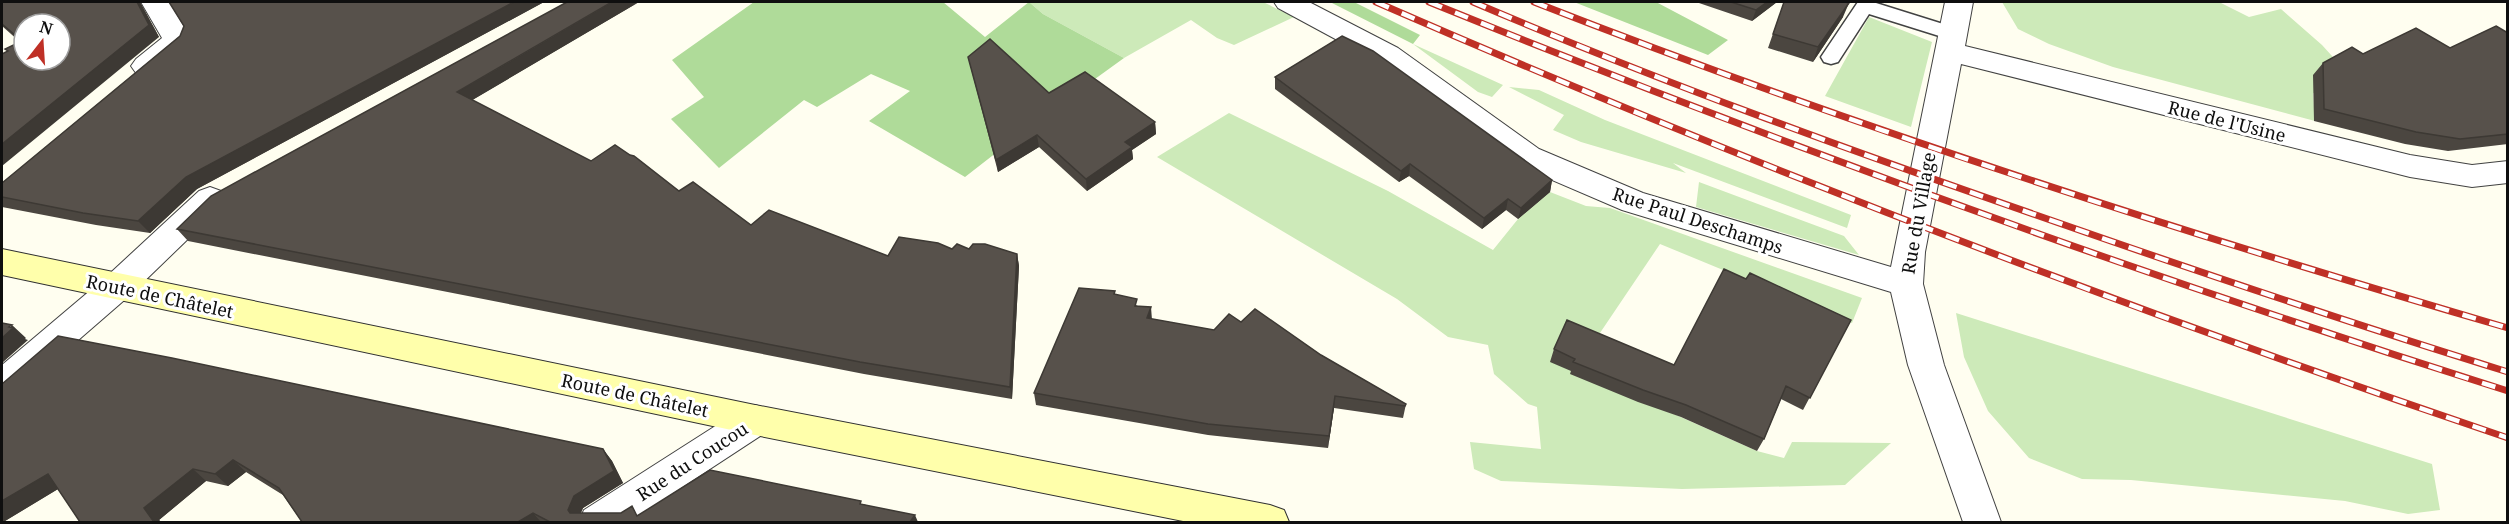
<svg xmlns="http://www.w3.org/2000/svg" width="2509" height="524" font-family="'Noto Serif',serif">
<rect width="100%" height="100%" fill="#fffef0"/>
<path fill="#cdeab9" d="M 1029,2 L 1263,2 L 1294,17 L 1234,45 L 1217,38 L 1191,20 L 1124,58 L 1043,14 Z
M 2002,2 L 2219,2 L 2249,17 L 2281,9 L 2322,45 L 2352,78 L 2333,97 L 2313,93 L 2315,121 L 2113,67 L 2049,44 L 2018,29 Z
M 1869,17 L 1932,42 L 1911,127 L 1825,96 Z
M 1413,44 L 1503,85 L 1492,97 L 1478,92 Z
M 1509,87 L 1539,90 L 1605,120 L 1851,215 L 1847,228 L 1673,163 L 1686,173 L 1581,142 L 1553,130 L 1564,115 Z
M 1229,113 L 1388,191 L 1493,250 L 1518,219 L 1550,192 L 1586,206 L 1610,208 L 1862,298 L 1852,323 L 1660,244 L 1575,370 L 1757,451 L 1784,458 L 1792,442 L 1891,443 L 1845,485 L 1682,489 L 1501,481 L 1474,469 L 1470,442 L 1541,449 L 1537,407 L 1528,404 L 1494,374 L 1488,345 L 1448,337 L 1397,299 L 1157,157 Z
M 1699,182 L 1844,236 L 1859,255 L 1696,207 Z
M 1956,313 L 2432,464 L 2440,510 L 2408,514 L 2345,501 L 2131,480 L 2082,479 L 2029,458 L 1988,411 L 1964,357 Z"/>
<path fill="#afdb99" d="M 754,2 L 943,2 L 985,37 L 1029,2 L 1043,14 L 1124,58 L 1041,118 L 965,177 L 869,121 L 910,91 L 871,74 L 817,107 L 804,100 L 719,168 L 671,119 L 704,97 L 672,60 Z
M 1330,2 L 1354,2 L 1420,35 L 1413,44 Z
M 1574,2 L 1656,2 L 1728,40 L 1708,55 Z"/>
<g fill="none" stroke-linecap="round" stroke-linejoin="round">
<g stroke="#424242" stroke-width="3">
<path id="service" d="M 1858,2 L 1876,2 L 1876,3 L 1959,29 L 1962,34 L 1959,39 L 1952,40 L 1869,14 L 1838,62 L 1831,64 L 1824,62 L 1821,57 Z"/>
</g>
<g stroke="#424242" stroke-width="2">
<path id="minor" d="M 141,2 L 169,2 L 192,40 C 186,50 158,76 145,76 C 142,76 139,74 136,73 L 131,66 L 136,59 L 162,38 Z
M 1274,2 L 1309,2 L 1398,48 L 1539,149 L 1643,193 L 1891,267 L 1945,2 L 1973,2 L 1965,46 L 2410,155 L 2472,165 L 2508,161 L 2508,183 L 2472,187 L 2410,177 L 1961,64 L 1925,252 L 1923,284 L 1944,365 L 2001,522 L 1963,522 L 1908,365 L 1891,292 L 1622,210 L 1517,165 L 1378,62 L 1278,8 Z
M 210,187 L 221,191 L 226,199 L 221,207 L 129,296 L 15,395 L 2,399 L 2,365 L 105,278 L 199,191 Z
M 755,405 L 768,409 L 773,420 L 768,431 L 629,522 L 579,522 L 584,510 L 742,409 Z"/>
</g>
<g stroke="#313131" stroke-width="2">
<path id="secondary" d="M 2,249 L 755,405 L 1270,505 L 1284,510 L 1289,522 L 1188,522 L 755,435 L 2,275 Z"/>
</g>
<use href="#service" fill="#fff" fill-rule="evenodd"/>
<use href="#minor" fill="#fff" fill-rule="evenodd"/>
<use href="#secondary" fill="#ffffab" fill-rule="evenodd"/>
<g stroke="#bf3026" stroke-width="7">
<path id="rail" d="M 1376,2 C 1747,164 2124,308 2508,438
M 1429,2 C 1784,146 2143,276 2508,391
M 1473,2 C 1658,81 1846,149 2036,215 C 2193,270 2350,323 2508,372
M 1534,2 C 1853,127 2179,232 2508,328"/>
</g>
<use href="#rail" stroke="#fff" stroke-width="4.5" stroke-dasharray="14" stroke-linecap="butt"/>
</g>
<path fill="#4b4640" d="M 2,2 L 140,2 L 159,37 L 7,51 L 20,42 L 2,26 Z
M 169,2 L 544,2 L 197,189 L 150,233 L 96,225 L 2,207 L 2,183 L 180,36 L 184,26 Z
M 639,2 L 472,100 L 591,161 L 679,191 L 751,225 L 888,256 L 952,249 L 969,249 L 1017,254 L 1019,266 L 1012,399 L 864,374 L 188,241 L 177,229 Z
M 1696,2 L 1777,2 L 1752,21 Z
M 1784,2 L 1843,17 L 1813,62 L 1768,48 Z
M 2508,33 L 2508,144 L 2448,151 L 2405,144 L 2314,121 L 2313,75 L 2323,63 L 2363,54 L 2450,48 Z
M 968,57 L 1049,93 L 1155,122 L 1156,134 L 1132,150 L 1133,159 L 1087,191 L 1039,147 L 998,172 Z
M 1275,77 L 1552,180 L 1550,192 L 1518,219 L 1506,210 L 1482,229 L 1409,176 L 1399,182 L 1275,89 Z
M 1746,279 L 1851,320 L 1803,410 L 1781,399 L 1764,439 L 1757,451 L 1681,417 L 1638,402 L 1570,374 L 1571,371 L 1550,362 L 1554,349 L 1674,365 Z
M 1116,295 L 1138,306 L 1152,319 L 1214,330 L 1241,322 L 1321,355 L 1406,404 L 1403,418 L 1334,408 L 1328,448 L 1208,435 L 1036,405 L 1034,393 Z
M 2,384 L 603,449 L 612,461 L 623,483 L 583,508 L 581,513 L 639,515 L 863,504 L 918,522 L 302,522 L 283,495 L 246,472 L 228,486 L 206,481 L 159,520 L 161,522 L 80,522 L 58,489 L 5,521 L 6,522 L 2,522 Z"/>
<path fill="#3d3934" d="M 137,2 L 140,2 L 159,37 L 2,166 L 2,144 Z
M 514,2 L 544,2 L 197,189 L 150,233 L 138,221 L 186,177 Z
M 612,2 L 639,2 L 464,105 L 457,92 Z
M 1767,2 L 1777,2 L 1752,21 L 1756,10 Z
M 1849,3 L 1843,17 L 1813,62 L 1818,47 Z
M 1155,122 L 1156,134 L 1132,150 L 1133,159 L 1087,191 L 1086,179 L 1125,142 Z
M 1037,135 L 1039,147 L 998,172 L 996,160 Z
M 1410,164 L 1409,176 L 1399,182 L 1401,171 Z
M 1552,180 L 1550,192 L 1518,219 L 1521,208 Z
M 1508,199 L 1506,210 L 1482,229 L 1484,218 Z
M 1017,254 L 1019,266 L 1012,399 L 1010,387 Z
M 1151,307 L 1152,320 L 1147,318 Z
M 12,325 L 26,338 L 25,339 L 28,340 L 2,363 L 2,338 Z
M 1335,396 L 1334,408 L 1328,448 L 1329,436 Z
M 603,449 L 612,461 L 623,483 L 583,508 L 577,521 L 568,510 L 574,496 Z
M 233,460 L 246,472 L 228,486 L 215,474 Z
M 193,469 L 206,481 L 159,520 L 161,522 L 154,522 L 144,508 Z
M 48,474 L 63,486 L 5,521 L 6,522 L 2,522 L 2,501 Z
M 533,513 L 541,522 L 518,522 Z
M 915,515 L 918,522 L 910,522 Z"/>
<path fill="#57514b" stroke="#3d3934" stroke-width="1.5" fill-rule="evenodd" d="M 2,2 L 137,2 L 149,25 L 2,144 L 2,54 L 8,51 L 5,49 L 22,41 L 2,24 ZM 24,24 L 60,24 L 60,60 L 24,60 Z
M 169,2 L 514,2 L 186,177 L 138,221 L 83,213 L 2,197 L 2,183 L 180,36 L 184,26 Z
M 567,2 L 612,2 L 457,92 L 591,161 L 615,145 L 630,155 L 634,156 L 679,191 L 693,182 L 751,225 L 769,210 L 888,256 L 899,237 L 938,243 L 952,249 L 957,244 L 969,249 L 973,244 L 985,244 L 1017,254 L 1010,387 L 860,362 L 177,229 L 211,196 Z
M 1731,2 L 1767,2 L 1756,10 Z
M 1784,2 L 1845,2 L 1849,3 L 1818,47 L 1773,34 Z
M 2496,26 L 2508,33 L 2508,134 L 2460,139 L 2416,132 L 2324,109 L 2323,63 L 2352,47 L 2363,54 L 2416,28 L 2450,48 Z
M 1342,36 L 1373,51 L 1552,180 L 1521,208 L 1508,199 L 1484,218 L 1410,164 L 1401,171 L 1275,77 Z
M 990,39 L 1049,93 L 1085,72 L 1155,122 L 1125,142 L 1132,147 L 1086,179 L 1037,135 L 996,160 L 968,57 Z
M 1724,269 L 1746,279 L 1750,273 L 1851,320 L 1810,398 L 1786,386 L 1764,439 L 1686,405 L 1643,390 L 1573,362 L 1575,359 L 1554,349 L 1567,320 L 1674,365 Z
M 1079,288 L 1115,291 L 1114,294 L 1137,299 L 1135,306 L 1151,307 L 1147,318 L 1214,330 L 1229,314 L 1241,322 L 1255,309 L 1321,355 L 1406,404 L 1405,406 L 1335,396 L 1329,436 L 1208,424 L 1034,393 Z
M 2,323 L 12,325 L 9,327 L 13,328 L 2,338 Z
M 58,336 L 172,358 L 603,449 L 614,471 L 574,496 L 568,510 L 570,513 L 621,513 L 632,506 L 637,516 L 710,470 L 861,501 L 860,504 L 915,515 L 910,522 L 550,522 L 533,513 L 518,522 L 302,522 L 279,488 L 233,460 L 215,474 L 193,469 L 144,508 L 154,522 L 80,522 L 48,474 L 2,501 L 2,384 Z"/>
<g text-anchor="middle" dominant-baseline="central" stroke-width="6" stroke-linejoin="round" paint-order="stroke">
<g font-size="18" fill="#0f0f0f" stroke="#fff">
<text transform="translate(2227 121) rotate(14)">Rue de l'Usine</text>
<text transform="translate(1918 213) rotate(-80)">Rue du Village</text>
<text transform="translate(1698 220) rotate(18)">Rue Paul Deschamps</text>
<text transform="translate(160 296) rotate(12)">Route de Châtelet</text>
<text transform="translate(635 395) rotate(12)">Route de Châtelet</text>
<text transform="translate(692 461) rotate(-33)">Rue du Coucou</text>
</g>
</g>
<rect width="2509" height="524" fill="none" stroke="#0f0f0f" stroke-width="6"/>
<g transform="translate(42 42) rotate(17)"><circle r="28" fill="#ffffff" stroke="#9f9f9f" stroke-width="1.5"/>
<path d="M0-4.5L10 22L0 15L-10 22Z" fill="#bf3026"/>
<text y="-9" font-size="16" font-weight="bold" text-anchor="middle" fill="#0f0f0f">N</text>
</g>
</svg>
